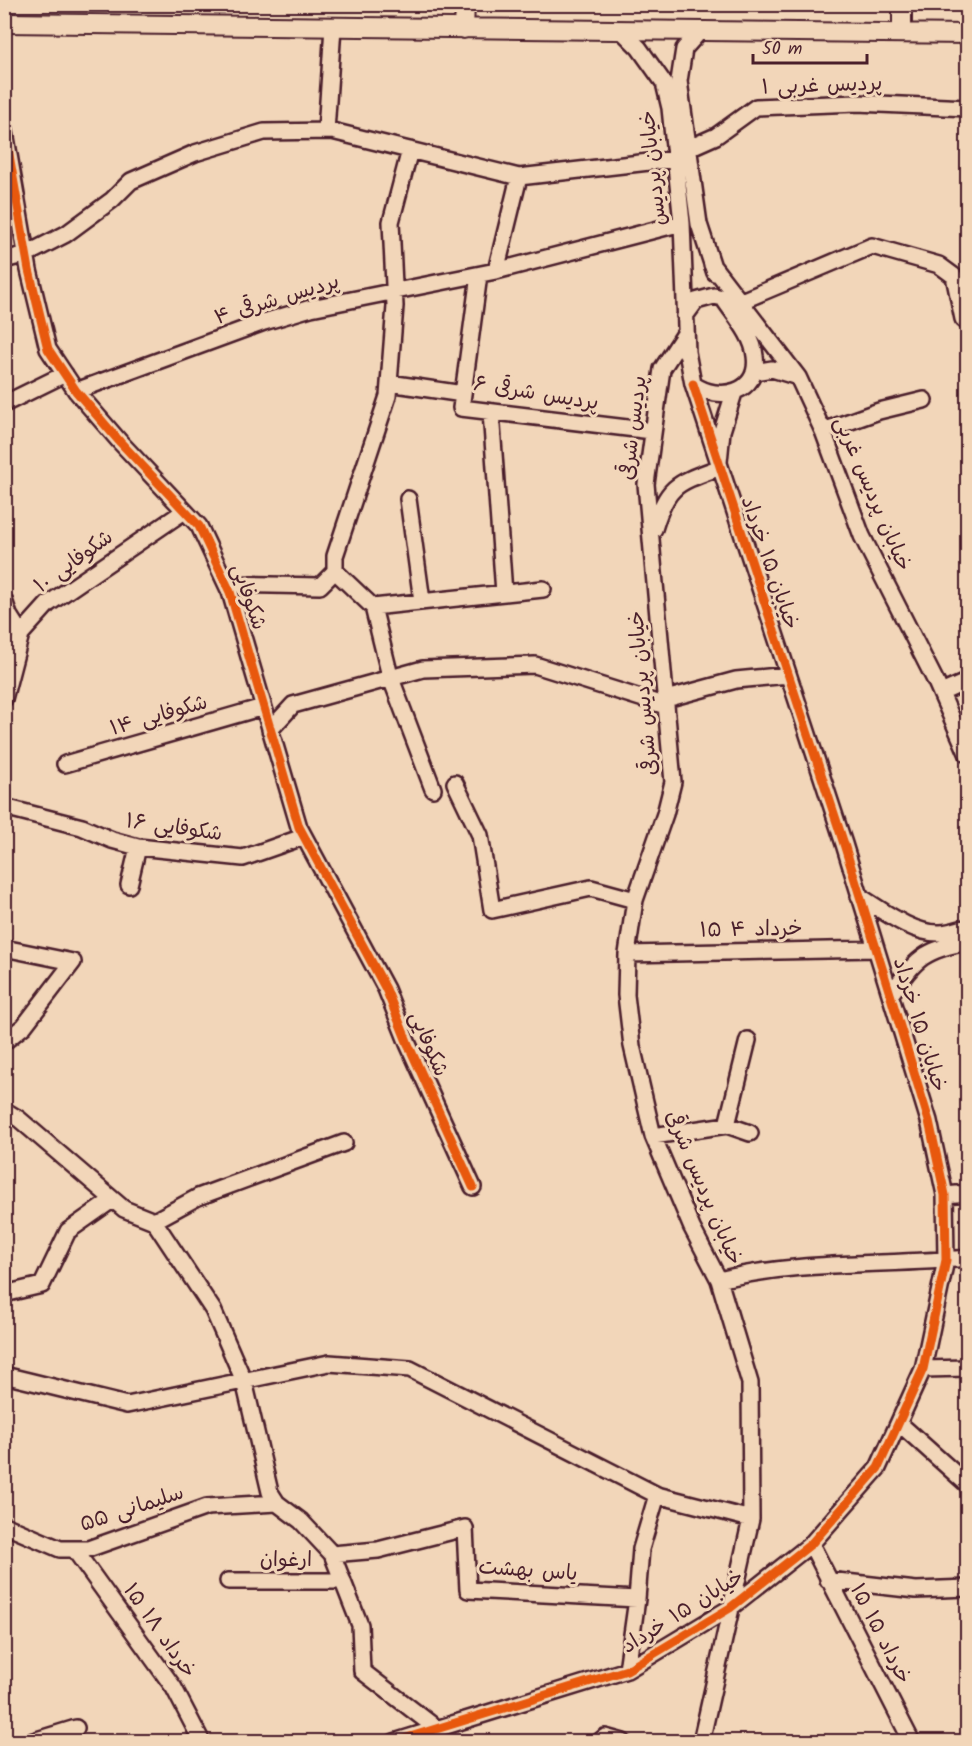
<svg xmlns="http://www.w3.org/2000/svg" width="972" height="1746" font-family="Kalam,'Playpen Sans Arabic',sans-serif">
<rect width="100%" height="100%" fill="#f2d6b9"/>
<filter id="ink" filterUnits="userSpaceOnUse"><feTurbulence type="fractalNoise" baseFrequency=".0167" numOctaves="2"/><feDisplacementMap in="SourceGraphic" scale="12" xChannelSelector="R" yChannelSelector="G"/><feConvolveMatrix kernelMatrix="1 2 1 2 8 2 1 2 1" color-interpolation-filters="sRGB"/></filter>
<g filter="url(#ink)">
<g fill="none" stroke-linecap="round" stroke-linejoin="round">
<g stroke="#4a1f2b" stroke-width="20">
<path id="minor" d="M 701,30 L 684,49 L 679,81 L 699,224 L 715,273
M 622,31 L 639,48 L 664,83 L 670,108 L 682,223 L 687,352 L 693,384 C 719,403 760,393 755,356 C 753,335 734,315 723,298 L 714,296 L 696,301 L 685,316
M 4,126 L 29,270 L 48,349 L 76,391 L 120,442 L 199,526 L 230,592 L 299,827 L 386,989 L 408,1044 L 473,1187
M 326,131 L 333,27
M 689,148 L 716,136 L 756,107 L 857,103 L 968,108
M 410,150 L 391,222 L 395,306 L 388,396 L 335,556 L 335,571 L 373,607 L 390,676 L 433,789
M 4,260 L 27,254 L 66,234 L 112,200 L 131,181 L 195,153 L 264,132 L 332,131 L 519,177 L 675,159
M 712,265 L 798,377 L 823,431 L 862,536 L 936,682 L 968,755
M 496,271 L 682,223
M 739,302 L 872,246 L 939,265 L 954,276 L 963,319 L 968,323
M 686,332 L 662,369 L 646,484 L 673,782 L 665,814 L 635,900 L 627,954 L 626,995 L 632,1046 L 653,1136 L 692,1228 L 719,1280 L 750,1383 L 751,1519 L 701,1742
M 754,372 L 772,369 L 798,377
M 389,383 L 463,394 L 461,408 L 652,431
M 76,391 L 264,322 L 311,308 L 496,271 L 519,177
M 463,394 L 479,275
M 4,404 L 65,374
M 491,412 L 504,593
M 823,431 L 879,411 L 924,400
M 719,462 L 722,431 L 734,393
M 408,499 L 422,601
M 654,529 C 667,485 677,483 718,468
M 228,584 L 320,586 L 335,571
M 4,600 L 9,615 L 21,634
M 373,607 L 543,589
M 941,693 L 968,681
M 4,699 L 21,634 L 48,604 L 183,512
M 666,699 L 736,680 L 788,675
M 270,730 L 293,705 L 423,669 L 535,665 L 666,706
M 65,764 L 263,707
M 455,783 L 480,835 L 492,910 L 591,888 L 635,900
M 4,807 L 82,827 L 112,840 L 138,847 L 243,858 L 303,837
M 129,885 L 138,847
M 859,896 C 882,910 912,934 940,933 C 949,933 959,929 968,927
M 4,948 L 73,962 L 24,1026 L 4,1042
M 627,954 L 876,949
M 891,994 C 916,959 924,949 968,942
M 4,1110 L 19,1119 L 124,1209 L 154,1221 L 213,1310 L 244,1381 L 270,1492 L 277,1503 L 301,1521 L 332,1554 L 360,1625 L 362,1671 L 436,1728
M 727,1125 L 748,1040
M 653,1136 L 727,1125 L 750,1133
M 945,1195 L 968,1193
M 154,1221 L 198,1197 L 344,1143
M 719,1280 C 800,1260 885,1266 968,1258
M 4,1294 L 42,1285 L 68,1231 L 112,1200
M 923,1369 L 968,1368
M 4,1375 L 127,1405 L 329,1363 L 410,1369 L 657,1495 L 751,1519
M 900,1424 L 968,1485
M 4,1525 L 60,1549 L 88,1549 L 207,1507 L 277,1503
M 811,1544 L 912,1742
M 74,1549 L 174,1688 L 202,1742
M 332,1554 L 378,1550 L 465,1528 L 468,1590 L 637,1599
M 828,1580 L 916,1590 L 968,1588
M 228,1581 L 343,1581
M 627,1670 L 637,1599 L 641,1549 L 657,1495
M 30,1742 L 76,1728
M 394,1742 L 627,1670 L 730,1608 L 811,1544 L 878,1468 L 923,1369 L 946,1260 L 945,1195 L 929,1121 L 844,844 L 693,384
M 599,1742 L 605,1737 L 623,1742"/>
</g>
<g stroke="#4a1f2b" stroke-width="22">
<path id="major" d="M 4,23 L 968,34
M 464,29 L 465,4
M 902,33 L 902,4"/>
</g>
<use href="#minor" stroke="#f2d6b9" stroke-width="15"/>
<use href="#major" stroke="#f2d6b9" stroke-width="18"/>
<g stroke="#f2d6b9" stroke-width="13">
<path id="cycleway" d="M 4,126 L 29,270 L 48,349 L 76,391 L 120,442 L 199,526 L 230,592 L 299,827 L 386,989 L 408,1044 L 473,1187
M 394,1742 L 627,1670 L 730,1608 L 811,1544 L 878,1468 L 923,1369 L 946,1260 L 945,1195 L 929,1121 L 844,844 L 693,384"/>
</g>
<use href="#cycleway" stroke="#e8590c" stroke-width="9"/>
</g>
</g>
<g text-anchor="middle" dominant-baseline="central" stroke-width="6" stroke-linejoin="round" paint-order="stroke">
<g font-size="21" fill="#4a1f2b" stroke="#f2d6b9">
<text transform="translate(822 86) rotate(-2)">پردیس غربی ۱</text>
<text transform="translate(654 168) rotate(-96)">خیابان پردیس</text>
<text transform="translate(277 300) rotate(-17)">پردیس شرقی ۴</text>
<text transform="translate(536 394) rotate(9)">پردیس شرقی ۶</text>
<text transform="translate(634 428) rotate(-83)">پردیس شرقی</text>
<text transform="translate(872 494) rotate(67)">خیابان پردیس غربی</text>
<text transform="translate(74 562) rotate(-36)">شکوفایی ۱۰</text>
<text transform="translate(769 563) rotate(71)">خیابان ۱۵ خرداد</text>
<text transform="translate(248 597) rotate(71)">شکوفایی</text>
<text transform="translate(644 693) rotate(-95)">خیابان پردیس شرقی</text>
<text transform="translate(159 716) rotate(-16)">شکوفایی ۱۴</text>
<text transform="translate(174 828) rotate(8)">شکوفایی ۱۶</text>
<text transform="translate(751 930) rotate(-1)">۱۵ خرداد ۴</text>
<text transform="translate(919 1025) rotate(73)">خیابان ۱۵ خرداد</text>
<text transform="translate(428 1044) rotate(67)">شکوفایی</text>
<text transform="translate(703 1188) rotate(67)">خیابان پردیس شرقی</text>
<text transform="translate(132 1509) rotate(-18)">سلیمانی ۵۵</text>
<text x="286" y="1560">ارغوان</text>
<text transform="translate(528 1571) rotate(4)">یاس بهشت</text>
<text transform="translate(683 1612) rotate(-32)">خیابان ۱۵ خرداد</text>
<text transform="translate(159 1631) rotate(55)">۱۵ خرداد ۱۸</text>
<text transform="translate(880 1634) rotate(63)">۱۵ خرداد ۱۵</text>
</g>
</g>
<rect width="972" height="1746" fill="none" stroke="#f2d6b9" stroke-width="24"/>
<rect x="12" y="12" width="948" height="1722" fill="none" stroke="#4a1f2b" stroke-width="2" filter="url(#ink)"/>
<path d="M753 54v9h114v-9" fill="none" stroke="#4a1f2b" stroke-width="3"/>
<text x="762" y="54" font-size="18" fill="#4a1f2b" stroke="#f2d6b9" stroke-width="4.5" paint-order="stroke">50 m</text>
</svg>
